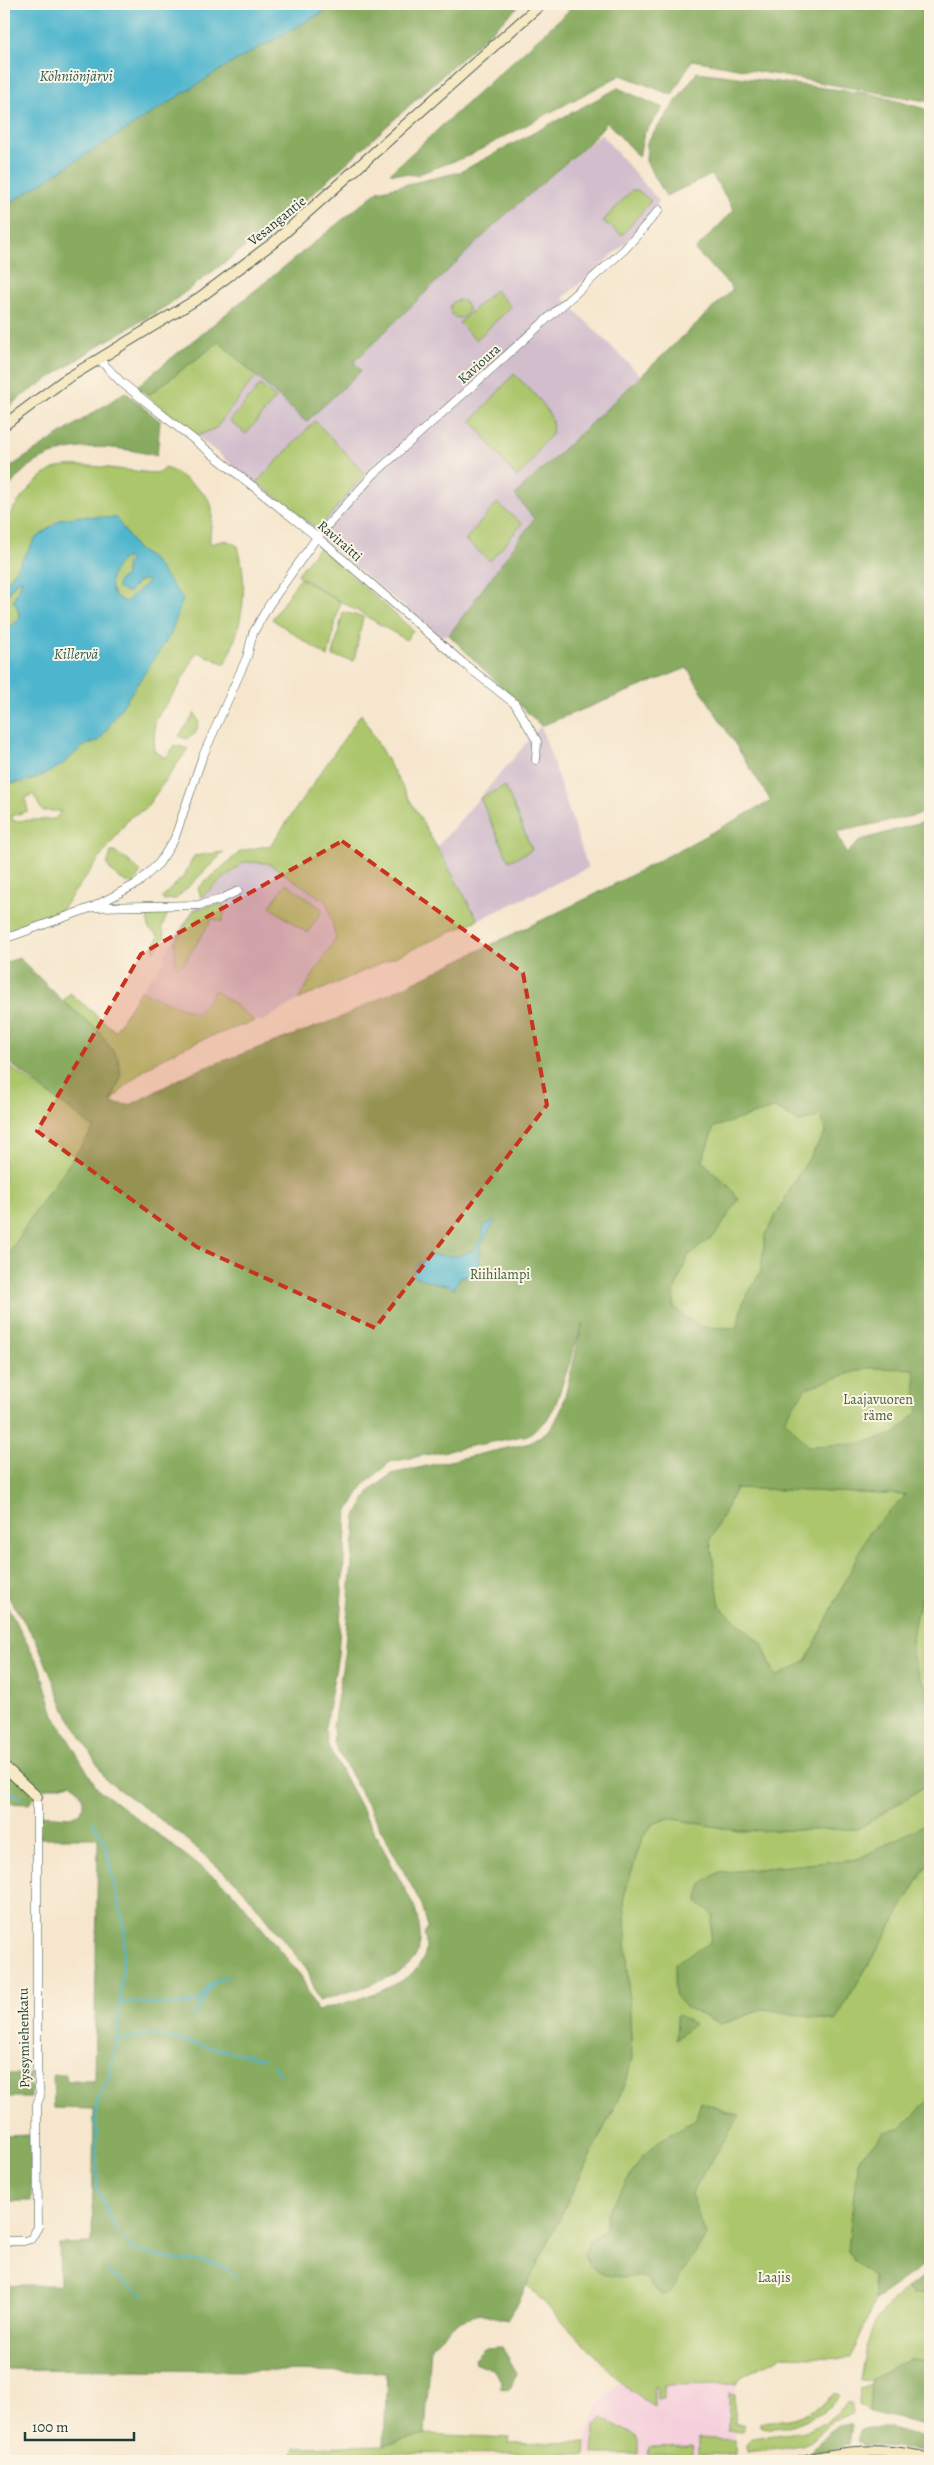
<svg xmlns="http://www.w3.org/2000/svg" width="934" height="2465" font-family="Alegreya,serif">
<rect width="100%" height="100%" fill="#fcf5e5"/>
<filter id="ink" filterUnits="userSpaceOnUse"><feTurbulence type="fractalNoise" baseFrequency=".02" numOctaves="2"/><feDisplacementMap in="SourceGraphic" scale="10" xChannelSelector="R" yChannelSelector="G"/><feConvolveMatrix kernelMatrix="1 2 1 2 8 2 1 2 1" color-interpolation-filters="sRGB"/></filter>
<filter id="wash" filterUnits="userSpaceOnUse"><feTurbulence type="fractalNoise" baseFrequency=".0096" numOctaves="4" result="noise"/><feDisplacementMap in="SourceGraphic" scale="20" xChannelSelector="R" yChannelSelector="G"/><feGaussianBlur stdDeviation="1.12" result="paint"/><feColorMatrix in="noise" values="0 0 0 0 0 0 0 0 0 0 0 0 0 0 0 0 0 1.4 0 .05"/><feComposite in="paint" operator="in"/></filter>
<g filter="url(#wash)">
<rect width="100%" height="100%" fill="#f6e6cd"/>
<path fill="#f5cfdb" d="M 620,2381 L 630,2391 L 653,2405 L 654,2387 L 657,2387 L 664,2399 L 664,2385 L 736,2384 L 735,2455 L 585,2454 L 586,2442 L 597,2406 Z"/>
<path fill="#d1bdcc" d="M 601,134 L 659,201 L 653,214 L 625,244 L 563,298 L 641,376 L 515,495 L 534,518 L 449,635 L 439,636 L 197,436 L 216,428 L 256,376 L 306,421 L 361,371 L 354,363 L 504,216 Z
M 541,726 L 588,868 L 478,920 L 437,847 Z
M 244,862 L 268,863 L 327,902 L 336,938 L 298,1000 L 263,1021 L 255,1021 L 215,990 L 197,1014 L 140,991 L 164,961 L 165,953 L 201,897 Z"/>
<path fill="#acc66c" stroke="#668250" fill-rule="evenodd" d="M 632,190 L 637,190 L 651,201 L 622,235 L 603,221 Z
M 495,290 L 511,307 L 476,340 L 459,323 Z
M450 309a9 9 0 1 1 18 0a9 9 0 1 1-18 0Z
M 219,342 L 256,376 L 216,428 L 197,436 L 147,396 Z
M 514,374 C 527,387 558,413 552,433 C 550,439 543,442 540,448 C 532,462 529,466 516,477 L 472,421 Z
M 260,385 L 276,398 L 246,434 L 230,421 Z
M 315,421 L 365,473 L 318,530 L 257,482 Z
M 91,466 L 152,473 L 160,472 L 165,468 C 176,471 183,478 192,484 C 223,506 209,514 210,544 L 226,540 L 238,546 C 249,587 243,626 225,664 L 197,652 L 177,689 L 155,720 L 154,751 L 166,758 L 175,745 L 188,749 L 145,809 L 130,817 L 62,909 L 44,921 L 4,933 L 4,783 L 26,783 L 62,764 L 87,743 L 175,591 L 154,561 L 137,549 L 116,518 L 4,588 L 4,523 C 15,505 38,473 59,467 C 69,465 81,466 91,466 ZM 33,794 L 42,811 L 61,811 L 55,819 L 13,821 L 12,816 L 28,811 L 25,798 Z
M 497,503 L 522,524 L 490,561 L 465,540 Z
M 319,547 L 413,630 L 406,640 L 297,575 Z
M 127,557 L 125,573 L 138,581 L 147,580 L 148,582 L 126,602 C 102,594 108,567 127,557 Z
M 300,578 L 340,602 L 328,657 L 272,619 Z
M 22,580 L 14,599 L 20,617 L 12,626 L 4,624 L 5,598 L 17,581 Z
M 343,612 L 363,617 L 354,661 L 333,656 Z
M 195,713 L 199,723 L 195,734 L 186,739 L 179,736 Z
M 361,714 L 478,920 L 298,1000 L 336,938 L 327,902 L 268,863 L 244,862 L 201,897 L 198,888 L 241,851 L 271,845 Z
M 505,786 L 532,850 L 509,861 L 480,798 Z
M 111,852 L 114,852 L 125,858 L 141,872 L 133,884 C 123,882 112,874 107,865 Z
M 224,852 L 176,899 L 163,900 L 162,897 L 184,876 L 194,856 Z
M 286,883 L 323,910 L 307,933 L 270,907 Z
M 222,903 L 225,911 L 222,922 L 213,918 L 184,963 L 179,967 L 175,964 L 175,942 L 194,910 Z
M 146,910 L 169,911 L 162,927 L 165,937 L 154,952 L 153,947 L 159,936 L 149,929 Z
M 215,990 L 255,1021 C 201,1040 147,1055 111,1103 L 121,1076 L 63,1001 L 70,993 L 115,1031 L 140,991 L 197,1014 Z
M 4,1063 L 95,1127 L 29,1221 L 4,1262 Z
M 775,1108 L 800,1122 L 821,1115 L 827,1132 L 797,1177 L 765,1235 L 761,1271 L 743,1303 L 737,1328 L 699,1327 L 674,1308 L 674,1292 L 688,1256 L 716,1234 L 727,1184 L 701,1161 L 714,1127 Z
M 792,1358 L 922,1359 L 930,1441 L 751,1456 Z
M 736,1488 L 906,1495 L 870,1531 L 807,1660 L 776,1677 L 762,1644 L 720,1607 L 710,1540 Z
M 930,1573 L 930,1689 C 896,1658 918,1609 930,1573 Z
M 930,1783 L 930,1822 L 858,1859 L 717,1873 L 710,1944 L 721,2024 L 764,2009 L 835,2021 L 930,1860 L 930,2099 L 900,2129 L 884,2133 L 876,2142 L 862,2154 L 857,2166 L 848,2251 L 874,2277 L 875,2300 L 851,2358 L 781,2356 L 743,2376 L 736,2384 L 664,2385 L 664,2399 L 657,2399 L 657,2387 L 654,2387 L 654,2406 L 630,2391 L 527,2285 L 626,2083 L 632,2058 L 624,1896 L 642,1838 L 653,1824 L 669,1818 L 738,1831 L 858,1829 ZM 701,2102 L 739,2116 L 690,2194 L 706,2236 L 653,2288 L 648,2278 L 638,2276 L 618,2277 L 589,2267 L 584,2255 L 590,2241 L 606,2229 L 659,2141 L 695,2120 Z
M 906,2288 L 913,2294 L 930,2292 L 930,2360 L 909,2359 L 871,2380 L 860,2380 C 868,2333 870,2320 906,2288 Z
M 871,2384 L 869,2412 L 859,2405 L 860,2388 Z
M 729,2393 L 735,2394 L 735,2424 L 743,2424 L 743,2431 L 729,2430 Z
M 835,2393 L 839,2395 C 831,2414 777,2435 760,2426 L 760,2422 C 796,2419 807,2418 835,2393 Z
M 849,2402 L 853,2405 L 853,2414 L 834,2420 L 809,2442 L 802,2445 L 747,2452 L 747,2445 L 752,2438 L 806,2431 L 826,2422 Z
M 602,2418 L 636,2436 L 638,2440 L 638,2454 L 593,2454 L 595,2426 Z
M 425,2434 L 510,2438 L 509,2444 L 586,2442 L 585,2454 L 293,2453 L 295,2447 L 384,2445 Z
M 698,2438 L 735,2440 L 735,2455 L 698,2454 Z
M 692,2446 L 692,2454 L 648,2454 L 649,2447 Z"/>
<path fill="#89ab60" stroke="#54744a" fill-rule="evenodd" d="M 338,4 L 521,4 L 298,207 L 168,305 L 98,346 L 22,396 L 4,411 L 4,210 L 13,201 L 228,65 Z
M 576,4 L 930,4 L 930,104 L 926,101 L 692,60 L 672,95 L 621,75 L 468,156 L 416,175 L 390,173 Z
M 697,72 L 872,94 L 925,109 L 930,114 L 930,812 L 837,832 L 846,854 L 861,840 L 930,820 L 930,1573 C 918,1609 896,1658 930,1689 L 930,1783 L 858,1829 L 738,1831 L 669,1818 L 653,1824 L 642,1838 L 624,1896 L 632,2058 L 626,2083 L 518,2303 L 507,2320 L 479,2313 L 453,2325 L 431,2346 L 425,2434 L 384,2445 L 387,2372 L 4,2369 L 4,2285 L 60,2285 L 59,2244 L 92,2243 L 94,2109 L 54,2108 L 53,2075 L 66,2075 L 67,2081 L 94,2081 L 98,1838 L 40,1838 L 40,1815 L 70,1817 L 80,1813 C 87,1801 81,1792 71,1783 L 40,1790 L 29,1804 L 4,1803 L 4,1651 L 10,1651 L 4,1632 L 4,1601 L 39,1665 L 54,1715 L 97,1788 L 231,1890 L 301,1976 L 317,2011 C 350,2000 441,1984 424,1934 L 428,1927 L 422,1905 L 334,1744 L 333,1727 L 344,1657 L 356,1516 L 370,1491 L 391,1474 L 530,1443 L 552,1428 L 562,1408 L 583,1323 L 555,1406 L 546,1421 L 528,1435 L 390,1462 L 363,1486 L 347,1513 L 338,1655 L 325,1727 L 328,1746 L 414,1906 C 419,1923 425,1942 414,1959 C 398,1981 345,1992 319,2001 L 307,1969 L 240,1886 L 175,1830 L 107,1781 L 66,1712 L 37,1642 L 9,1598 L 4,1581 L 4,1262 L 29,1221 L 94,1128 L 4,1059 L 4,963 L 19,958 L 63,1001 L 98,1030 L 118,1058 L 121,1076 L 111,1103 L 130,1105 L 193,1072 L 337,1019 L 594,895 L 771,801 L 687,668 L 541,726 L 449,635 L 534,519 L 515,495 L 733,289 L 695,250 L 734,210 L 712,175 L 666,196 L 646,161 L 647,142 ZM 775,1108 L 800,1122 L 821,1116 L 826,1132 L 797,1177 L 765,1235 L 761,1271 L 743,1303 L 737,1328 L 699,1327 L 674,1308 L 674,1292 L 688,1256 L 716,1234 L 739,1199 L 727,1184 L 702,1161 L 714,1127 ZM 866,1368 L 914,1369 L 918,1412 L 895,1434 L 857,1444 L 808,1446 L 784,1419 L 806,1388 ZM 736,1488 L 906,1495 L 870,1531 L 807,1660 L 776,1677 L 762,1644 L 720,1607 L 710,1540 Z
M 618,88 L 663,108 L 644,134 L 639,157 L 607,122 L 590,142 L 504,216 L 354,362 L 361,371 L 306,422 L 219,342 L 147,396 L 137,386 L 378,191 L 460,172 Z
M 125,392 L 160,421 L 157,456 C 114,445 65,440 27,468 C 18,475 11,485 4,494 L 4,471 Z
M 930,1822 L 930,1860 L 835,2021 L 764,2009 L 721,2024 L 685,2007 L 675,1996 L 675,1963 L 710,1943 L 713,1915 L 697,1902 L 702,1884 L 717,1873 L 858,1859 Z
M 677,2014 L 694,2024 L 676,2039 Z
M 4,2074 L 31,2074 L 31,2097 L 4,2097 Z
M 930,2099 L 930,2261 L 875,2300 L 874,2277 L 853,2260 L 848,2251 L 857,2166 L 862,2154 L 876,2142 L 884,2132 L 900,2129 Z
M 701,2102 L 722,2111 L 740,2115 L 691,2194 L 706,2236 L 670,2293 L 662,2295 L 653,2288 L 648,2278 C 621,2272 598,2286 584,2255 L 590,2241 L 606,2229 L 606,2214 L 643,2156 L 659,2141 L 695,2120 Z
M 31,2135 L 31,2201 L 4,2201 L 4,2136 Z
M 930,2273 L 930,2292 L 913,2294 L 906,2288 Z
M 502,2347 L 517,2373 L 510,2389 L 500,2387 L 501,2381 L 492,2369 L 475,2362 L 474,2358 L 484,2348 Z
M 909,2359 L 930,2360 L 930,2426 L 869,2412 L 871,2380 Z
M 841,2424 L 852,2424 L 849,2445 L 809,2454 L 819,2441 Z
M 869,2428 L 890,2428 L 930,2438 L 930,2454 L 898,2447 L 862,2445 L 857,2440 L 861,2429 Z"/>
<path fill="#4eb5cd" stroke="#367980" fill-rule="evenodd" d="M 4,4 L 338,4 L 228,65 L 13,201 L 4,210 Z
M 82,516 L 116,518 L 137,549 L 154,561 L 183,599 L 171,634 L 99,741 C 81,744 77,753 63,764 C 44,777 27,783 4,783 L 4,624 L 12,626 L 20,617 L 16,604 L 13,602 L 22,580 L 17,581 L 9,591 L 4,604 L 4,588 L 35,539 L 61,519 ZM 127,557 L 129,559 L 125,577 L 119,580 L 117,588 L 129,593 L 138,581 L 147,580 L 148,582 L 126,602 C 101,594 110,567 127,557 Z
M 494,1221 L 495,1222 C 483,1240 473,1251 483,1273 L 482,1274 L 473,1274 L 460,1278 L 453,1289 L 449,1285 L 439,1284 L 414,1276 L 414,1267 L 431,1255 L 458,1256 L 474,1250 L 482,1237 L 484,1226 Z"/>
<g fill="none" stroke-linecap="round" stroke-linejoin="round">
<path stroke="#4eb5cd" stroke-width="2" d="M 4,1786 L 21,1799
M 92,1821 L 104,1839 L 125,1931 L 117,2041 L 107,2083 L 96,2102 L 97,2190 L 118,2233
M 120,2002 L 186,2005 L 200,2000 L 208,1985 L 227,1976
M 194,2016 L 213,1984
M 117,2041 L 143,2035 L 156,2035 L 263,2059
M 273,2066 L 281,2074
M 123,2238 L 134,2250 L 168,2259 L 216,2263 L 237,2276
M 106,2271 L 144,2295"/>
</g>
</g>
<g filter="url(#ink)">
<g fill="none" stroke-linecap="round" stroke-linejoin="round">
<g stroke="#3f564b" stroke-width="9">
<path id="street" d="M 99,359 L 121,382 L 317,537 L 463,663 L 515,704 L 537,741 L 536,760
M 95,907 L 199,905 L 219,900 L 238,891
M 4,939 L 93,907 L 138,883 L 159,863 L 174,840 L 202,758 L 247,657 L 253,633 L 269,605 L 317,537 L 373,475 L 625,249 L 659,210
M 4,2241 L 24,2241 L 31,2239 L 38,2227 L 37,2104 L 40,2096 L 37,2068 L 37,1797"/>
</g>
<g stroke="#3f564b" stroke-width="12">
<path id="secondary" d="M 4,425 L 63,381 L 199,298 L 273,243 L 541,4
M 4,1766 L 37,1797
M 800,2461 C 844,2451 886,2446 930,2459"/>
</g>
<use href="#street" stroke="#fff" stroke-width="8"/>
<use href="#secondary" stroke="#f6e9c3" stroke-width="10"/>
</g>
</g>
<path fill="#c8321e" fill-opacity="0.2" stroke="#c8321e" stroke-width="4" stroke-dasharray="10 6" stroke-linejoin="round" d="M 342,841 L 523,973 L 547,1105 L 375,1328 L 197,1247 L 37,1131 L 141,954 Z"/>
<g text-anchor="middle" dominant-baseline="central" stroke-width="4" stroke-linejoin="round" paint-order="stroke">
<g font-size="14" fill="#1f3d34" stroke="#fcf5e5">
<text transform="translate(277 221) rotate(-39)">Vesangantie</text>
<text transform="translate(479 364) rotate(-42)">Kavioura</text>
<text transform="translate(340 541) rotate(41)">Raviraitti</text>
<text transform="translate(24 2038) rotate(-91)">Pyssymiehenkatu</text>
</g>
<g font-size="14" fill="#425f42" stroke="#fcf5e5">
<text x="500" y="1274">Riihilampi</text>
<text x="878" y="1399">Laajavuoren<tspan x="878" dy="16">räme</tspan></text>
<text x="774" y="2277">Laajis</text>
</g>
<g font-size="15" font-style="italic" fill="#2b5b5a" stroke="#fcf5e5">
<text x="76" y="76">Köhniönjärvi</text>
<text x="76" y="654">Killervä</text>
</g>
</g>
<rect width="934" height="2465" fill="none" stroke="#fcf5e5" stroke-width="20"/>
<path d="M25 2432v8h109v-8" fill="none" stroke="#1f3d34" stroke-width="2.5"/>
<text x="32" y="2432" font-size="15" fill="#1f3d34" stroke="#fcf5e5" stroke-width="4" paint-order="stroke">100 m</text>
</svg>
